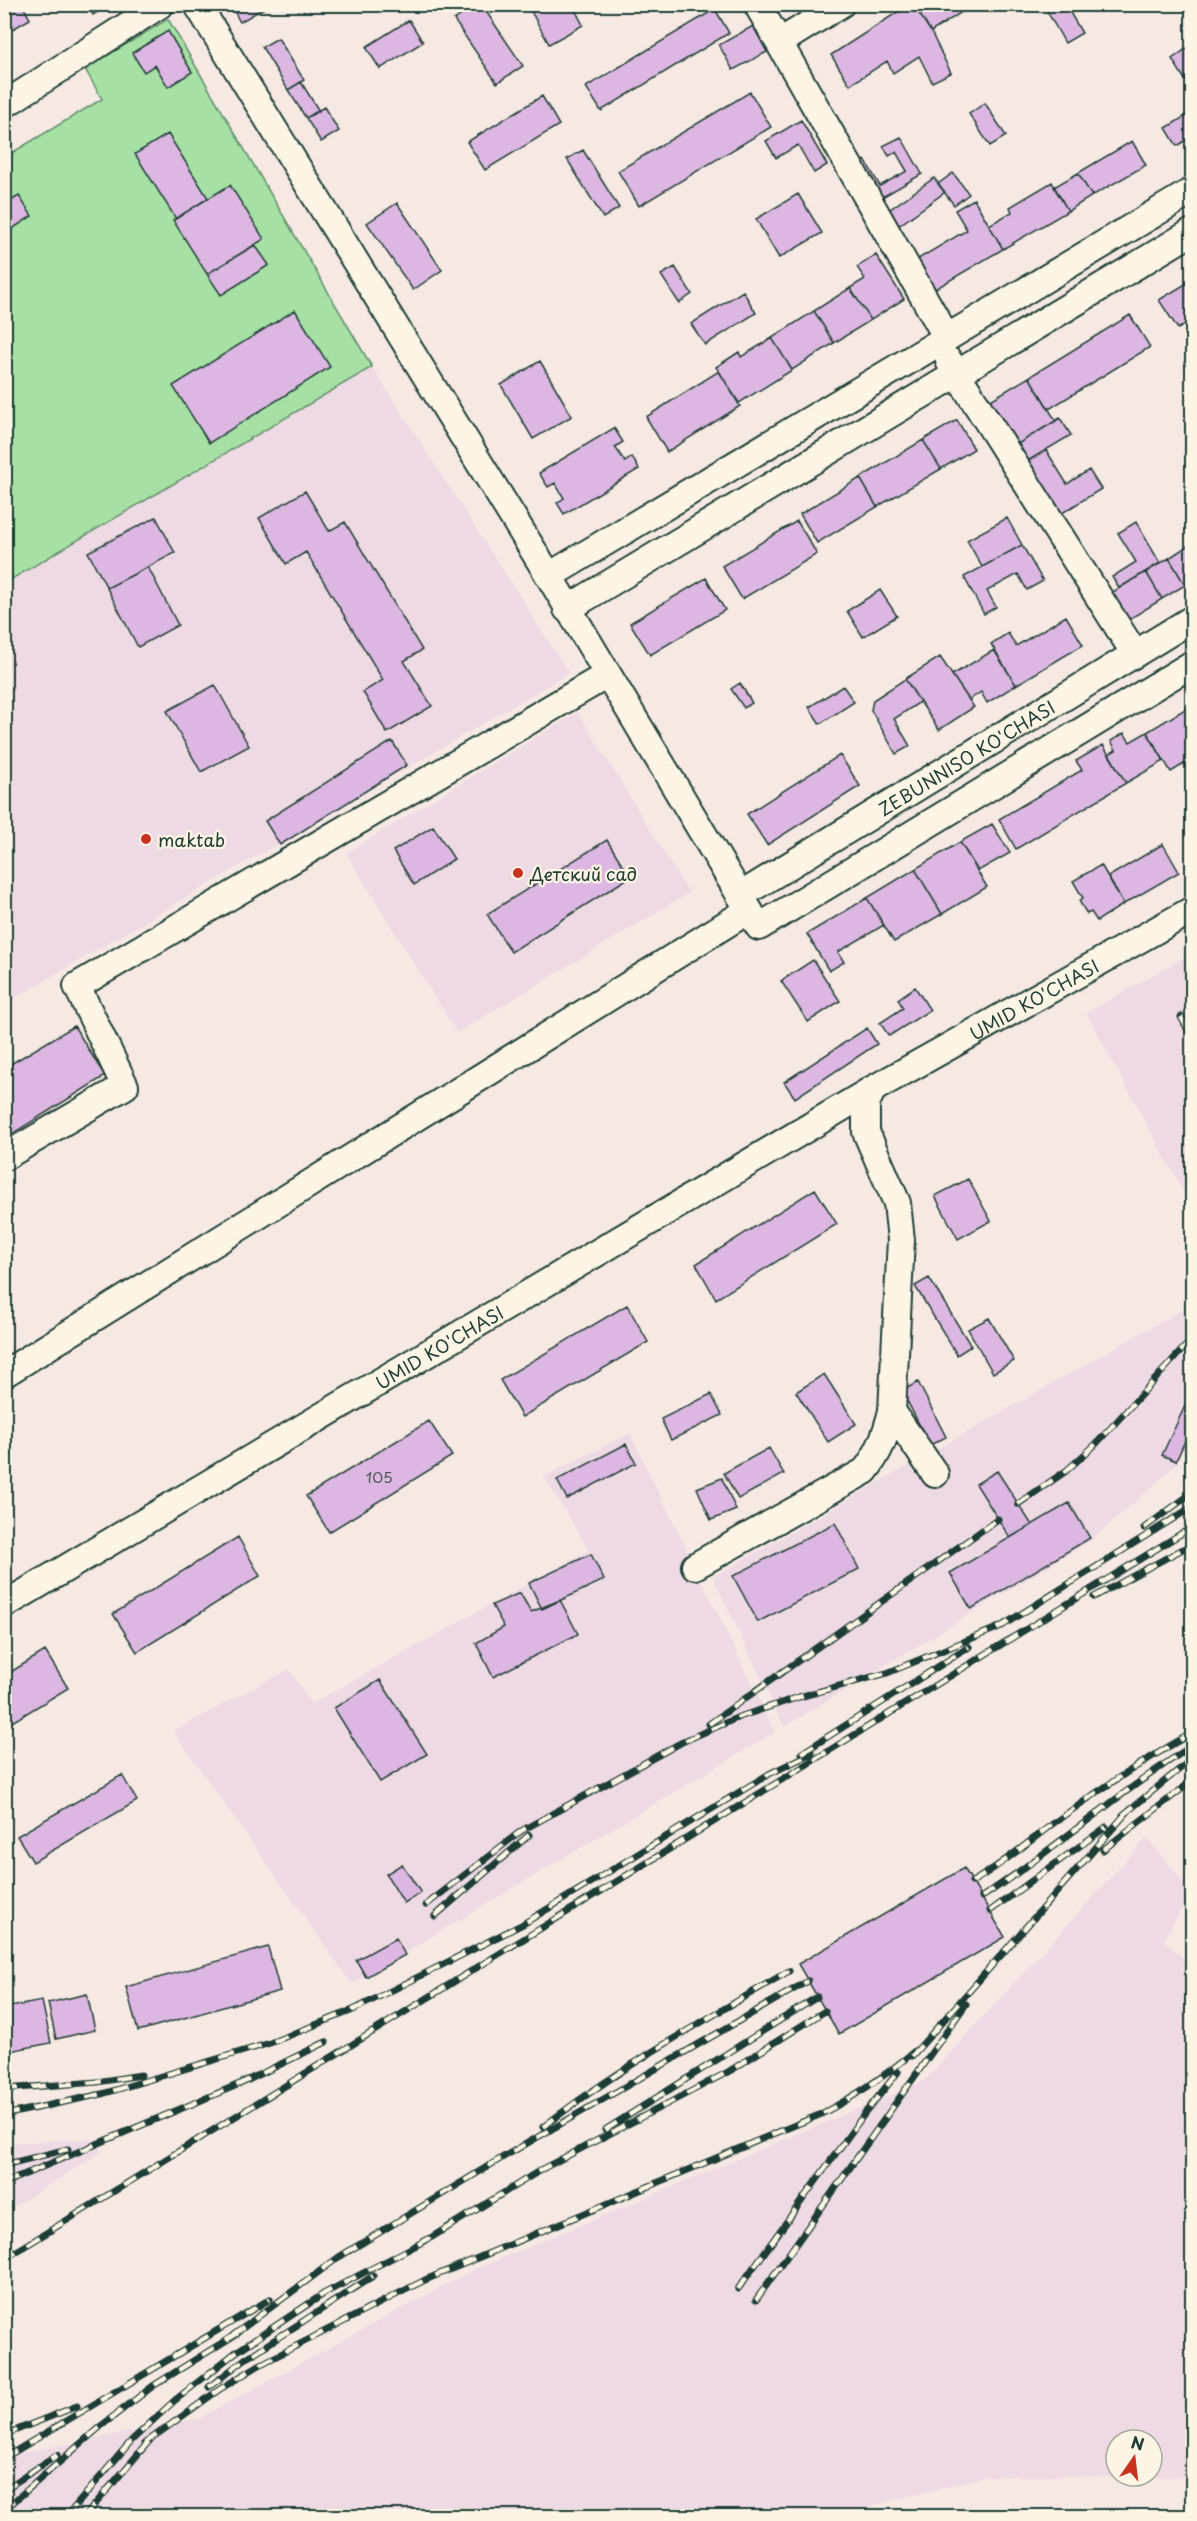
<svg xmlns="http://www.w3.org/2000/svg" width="1197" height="2521" font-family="'Playpen Sans',sans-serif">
<rect width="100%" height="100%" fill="#f6e9e4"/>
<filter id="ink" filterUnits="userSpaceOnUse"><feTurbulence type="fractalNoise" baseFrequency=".0167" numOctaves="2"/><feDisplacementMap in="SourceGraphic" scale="12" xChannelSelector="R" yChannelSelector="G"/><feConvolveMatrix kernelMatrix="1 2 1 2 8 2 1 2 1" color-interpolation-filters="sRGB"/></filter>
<g filter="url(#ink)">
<path fill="#eedae3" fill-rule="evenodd" d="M 372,367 L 569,673 L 5,1004 L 4,583 Z
M 578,712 L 689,893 L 457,1033 L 346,853 Z
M 1192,953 L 1192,1207 L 1086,1013 Z
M 1192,1304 L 1192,1432 L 1173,1468 L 1093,1539 L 784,1727 L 713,1577 Z
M 630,1433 L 775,1732 L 352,1984 L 173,1731 L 289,1669 L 311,1704 L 589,1550 L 544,1477 Z
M 1147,1838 L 1192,1892 L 1164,1940 L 1192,1966 L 1192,2477 L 988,2476 L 856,2510 L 845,2516 L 5,2516 L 5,2456 L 200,2418 L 471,2271 L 924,2081 ZM 1116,2440 L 1152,2440 L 1152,2476 L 1116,2476 Z
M 91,2139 L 102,2152 L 5,2212 L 5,2143 Z"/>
<path fill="#a6e0a5" stroke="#628e6c" stroke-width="1.5" d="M 168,19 L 372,367 L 5,583 L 4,147 L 10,154 L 102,99 L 85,69 Z"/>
<path fill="#dcb7e1" stroke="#1f3d34" stroke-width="1.5" d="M 4,4 L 22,4 L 30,19 L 6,33 Z
M 86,4 L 110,4 L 93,15 Z
M 230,4 L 271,4 L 240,22 Z
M 478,4 L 481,4 L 523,66 L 497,83 L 454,20 Z
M 527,4 L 572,4 L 583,25 L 549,44 Z
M 910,4 L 913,4 L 931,32 L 951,73 L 932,82 L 919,56 L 893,73 L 887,61 L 850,85 L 831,55 Z
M 913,4 L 974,4 L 931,32 Z
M 1043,4 L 1065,4 L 1082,33 L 1065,43 Z
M 715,9 L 729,33 L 601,111 L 586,87 Z
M 409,20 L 423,42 L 380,69 L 366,47 Z
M 753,26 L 767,52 L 733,70 L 719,45 Z
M 168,31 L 192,72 L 168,87 L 155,65 L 144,72 L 132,53 Z
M 278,38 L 304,80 L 288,90 L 262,47 Z
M 1187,48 L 1192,56 L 1192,91 L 1172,59 Z
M 301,82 L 319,111 L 306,118 L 288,90 Z
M 750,92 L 771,127 L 639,206 L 618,171 Z
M 542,96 L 559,125 L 485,170 L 467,142 Z
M 985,103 L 1006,136 L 990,146 L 969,114 Z
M 324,107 L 339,131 L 321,142 L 306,118 Z
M 1192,112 L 1192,136 L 1177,146 L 1166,128 Z
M 801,120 L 827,165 L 814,173 L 798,145 L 776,158 L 766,141 Z
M 168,134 L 208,198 L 176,219 L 135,154 Z
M 901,137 L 922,174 L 872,203 L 852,167 L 865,160 L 880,186 L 907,171 L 896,152 L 889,156 L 883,146 Z
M 1132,141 L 1146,165 L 1092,196 L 1078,173 Z
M 583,150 L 619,208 L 603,218 L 567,159 Z
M 953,173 L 969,194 L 954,205 L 938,184 Z
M 1078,173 L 1092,196 L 1068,211 L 1054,187 Z
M 934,178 L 945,192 L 890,232 L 879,217 Z
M 1052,182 L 1068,211 L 1003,249 L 989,225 L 1012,212 L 1010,207 Z
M 230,185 L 264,239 L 207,274 L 173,220 Z
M 798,194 L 822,233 L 779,258 L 756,219 Z
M 19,196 L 32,216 L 9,231 L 4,223 L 4,205 Z
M 974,199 L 1003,249 L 925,295 L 908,265 L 967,230 L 955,210 Z
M 397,203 L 442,270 L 413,290 L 367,223 Z
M 255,245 L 269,265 L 221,295 L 207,274 Z
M 876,255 L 904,299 L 871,320 L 850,288 L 865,279 L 857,267 Z
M 675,267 L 692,294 L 679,303 L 661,275 Z
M 1192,280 L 1192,320 L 1178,329 L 1159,300 Z
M 850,288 L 871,320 L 834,343 L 814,311 Z
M 743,291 L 756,313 L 705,345 L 691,324 Z
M 295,310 L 330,367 L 209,443 L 173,386 Z
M 814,311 L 834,343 L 792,370 L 772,338 Z
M 1130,315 L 1150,347 L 1049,409 L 1029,377 Z
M 772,338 L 792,370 L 739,403 L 716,367 L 739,352 L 741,357 Z
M 540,361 L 572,416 L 533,439 L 501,385 Z
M 719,371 L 740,406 L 667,452 L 646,417 Z
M 1029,377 L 1056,421 L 1016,445 L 989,401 Z
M 1060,418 L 1071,435 L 1026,462 L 1016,445 Z
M 957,420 L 974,449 L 941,469 L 923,440 Z
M 614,428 L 623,442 L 615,447 L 625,462 L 632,457 L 639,469 L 564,514 L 557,503 L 564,498 L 555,483 L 548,487 L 539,473 Z
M 923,440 L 941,469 L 877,507 L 860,478 Z
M 1046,450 L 1067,484 L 1089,470 L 1101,489 L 1059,515 L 1026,462 Z
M 860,478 L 877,507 L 817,543 L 800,514 Z
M 305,491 L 329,531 L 345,522 L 422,650 L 404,661 L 432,706 L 387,733 L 363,692 L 383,680 L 306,552 L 286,564 L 259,518 Z
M 156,517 L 175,553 L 107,588 L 88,552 Z
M 1007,518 L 1022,545 L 982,567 L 967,540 Z
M 797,521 L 817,554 L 742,599 L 722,566 Z
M 1136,522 L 1160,563 L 1119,588 L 1112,577 L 1136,562 L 1118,533 Z
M 1192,543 L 1192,580 L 1185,585 L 1169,558 Z
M 1022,545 L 1043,581 L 1027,590 L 1018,574 L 987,591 L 996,607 L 984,614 L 964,577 Z
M 1169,558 L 1185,585 L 1162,599 L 1146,572 Z
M 148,567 L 178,625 L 138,647 L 107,588 Z
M 1146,572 L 1162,599 L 1123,623 L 1106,596 Z
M 706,578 L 725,610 L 650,655 L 630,623 Z
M 880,590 L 897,616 L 863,637 L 847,611 Z
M 1066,616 L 1083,645 L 1016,685 L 991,644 L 1008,633 L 1016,646 Z
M 994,650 L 1016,685 L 987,703 L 981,692 L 969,700 L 952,675 Z
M 940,657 L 974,707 L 939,730 L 905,679 Z
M 905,679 L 920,702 L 894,719 L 910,746 L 896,754 L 871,710 L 873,700 Z
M 740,683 L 752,703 L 744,708 L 731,689 Z
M 215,685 L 249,746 L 201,772 L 167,711 Z
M 843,686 L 854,702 L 820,724 L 809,707 Z
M 1190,706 L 1192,759 L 1171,772 L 1147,732 Z
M 1147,732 L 1164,761 L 1126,783 L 1109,754 L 1116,750 L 1111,741 L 1124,733 L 1130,742 Z
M 392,741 L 407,765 L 280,845 L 265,821 Z
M 1103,745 L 1126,783 L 1016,849 L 999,819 L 1082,770 L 1076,761 Z
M 840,755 L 860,786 L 767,845 L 747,814 Z
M 992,824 L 1010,853 L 978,871 L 960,842 Z
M 433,826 L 454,859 L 414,885 L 393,851 Z
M 607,840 L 630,877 L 511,952 L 487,914 Z
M 960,842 L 987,887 L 942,914 L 915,869 Z
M 1163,844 L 1179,872 L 1124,904 L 1108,877 Z
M 1101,865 L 1124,904 L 1097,921 L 1091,912 L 1087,914 L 1079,901 L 1083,898 L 1073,881 Z
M 915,869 L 942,914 L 894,942 L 867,898 Z
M 867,898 L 884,925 L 838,952 L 844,962 L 829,971 L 807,934 Z
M 813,960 L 840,1001 L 808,1022 L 781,981 Z
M 915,987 L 930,1010 L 889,1036 L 880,1023 L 903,1008 L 898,999 Z
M 74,1026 L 105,1076 L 4,1139 L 4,1068 Z
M 867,1028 L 877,1044 L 795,1098 L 784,1082 Z
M 968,1179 L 991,1221 L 958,1239 L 935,1196 Z
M 815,1189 L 837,1224 L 716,1299 L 696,1264 Z
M 929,1278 L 971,1346 L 957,1355 L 915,1286 Z
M 627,1305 L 648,1342 L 522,1417 L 500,1380 Z
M 989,1318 L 1014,1361 L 993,1373 L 968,1329 Z
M 824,1374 L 856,1424 L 828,1442 L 796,1392 Z
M 918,1382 L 946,1437 L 930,1445 L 902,1391 Z
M 1192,1391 L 1192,1425 L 1176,1461 L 1162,1455 Z
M 711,1394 L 722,1415 L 671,1440 L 661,1419 Z
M 429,1421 L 452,1456 L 329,1532 L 306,1496 Z
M 626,1444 L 636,1463 L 567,1499 L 557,1480 Z
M 769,1448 L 784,1474 L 738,1499 L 724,1473 Z
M 997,1471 L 1032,1525 L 1010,1538 L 976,1484 Z
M 722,1478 L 736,1510 L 711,1520 L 697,1488 Z
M 1069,1503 L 1090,1538 L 971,1609 L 950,1573 Z
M 835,1523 L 859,1569 L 758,1622 L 733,1576 Z
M 238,1537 L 260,1576 L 137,1652 L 113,1614 Z
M 591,1554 L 604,1580 L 542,1609 L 529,1583 Z
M 520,1593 L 531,1612 L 560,1600 L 578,1634 L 493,1677 L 476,1643 L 504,1627 L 492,1605 Z
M 45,1651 L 68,1688 L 4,1727 L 4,1676 Z
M 380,1680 L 427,1754 L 380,1782 L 334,1708 Z
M 122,1775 L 137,1801 L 33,1862 L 17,1836 Z
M 402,1864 L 421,1893 L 404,1903 L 386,1874 Z
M 964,1868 L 1005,1937 L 839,2034 L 798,1964 Z
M 396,1938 L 405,1955 L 366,1977 L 356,1960 Z
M 268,1947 L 280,1991 L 138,2031 L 126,1987 Z
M 87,1994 L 95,2030 L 56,2039 L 48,2003 Z
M 42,2001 L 51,2043 L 4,2052 L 4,2008 Z"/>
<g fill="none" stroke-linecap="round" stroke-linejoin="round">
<g stroke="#1f3d34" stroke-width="30">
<g id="minor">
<path d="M 197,4 L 549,576 L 759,927 L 1192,664"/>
<path d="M 757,4 L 947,338"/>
<path d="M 780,42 L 841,4"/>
<path d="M 4,105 L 161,4"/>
<path d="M 949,361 L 1135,654"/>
<path d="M 549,576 L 1192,191"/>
<path d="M 567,609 L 1192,232"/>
<path id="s1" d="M 741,895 L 1192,619"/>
<path d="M 4,1157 L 125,1086 L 77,986 L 607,675"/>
<path d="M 4,1374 L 749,910"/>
<path d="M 892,1411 L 935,1474"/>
<path id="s2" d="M 695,1566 L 865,1471 C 880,1452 886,1434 892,1411 L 901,1240 L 897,1203 L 866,1132 L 866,1103 L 873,1089 L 1192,910"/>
<path id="s3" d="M 4,1605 L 873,1089"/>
</g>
</g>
<use href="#minor" stroke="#fcf5e5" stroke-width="26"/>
<g stroke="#1f3d34" stroke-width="7">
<path id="rail" d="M 1181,1017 L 1192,1037
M 1018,1504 L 1066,1471 L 1096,1444 L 1192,1339
M 1144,1528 L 1192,1493
M 1094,1597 L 1192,1544
M 997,1629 L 1192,1507
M 709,1724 L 998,1519
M 802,1753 L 969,1647
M 1123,1815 L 1192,1759
M 1103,1850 L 1192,1781
M 972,1882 C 1007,1862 1036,1835 1069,1812 C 1109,1783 1150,1757 1192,1733
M 982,1897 C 1054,1850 1119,1792 1192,1746
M 426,1905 L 521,1831 L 684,1741 L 739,1717 L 799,1697 L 887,1673 L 1002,1626
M 990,1911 L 1106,1827
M 435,1916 L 529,1835
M 912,2056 L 1130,1809
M 4,2089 L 97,2082 L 141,2075
M 4,2115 L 102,2094 L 270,2043 L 353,2010 L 523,1924 L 769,1774 L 812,1753
M 543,2127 C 620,2067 705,2020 789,1971
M 605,2130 L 817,1997
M 4,2165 L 68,2149
M 4,2183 L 242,2083 L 326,2042
M 4,2259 L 1192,1527
M 738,2289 L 865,2113 L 898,2072
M 756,2300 L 966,2004
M 232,2336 L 339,2257 L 505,2156 L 808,1981
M 209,2387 L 245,2359 L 373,2276
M 4,2435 L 77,2406
M 145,2443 L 220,2389 L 261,2364 L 425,2280 L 819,2115 C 855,2097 885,2076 916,2050
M 4,2458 L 270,2299
M 4,2490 L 57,2455
M 4,2510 L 101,2426 L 153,2386 L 238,2333
M 67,2516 L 132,2440 L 174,2401 L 236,2352 L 325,2293 L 432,2237 L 544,2168 L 728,2072 L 825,2011
M 85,2516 L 151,2439"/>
</g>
<use href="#rail" stroke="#fcf5e5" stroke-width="4.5" stroke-dasharray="14" stroke-linecap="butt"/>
</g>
</g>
<g fill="#c8321e" stroke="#fcf5e5" stroke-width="2">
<circle cx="146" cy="839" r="6"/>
<circle cx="518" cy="873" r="6"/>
</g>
<g text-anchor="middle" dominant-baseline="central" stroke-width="4.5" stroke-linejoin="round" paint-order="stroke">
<g font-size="15" fill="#4e5c5f">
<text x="379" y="1476">105</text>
</g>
<g font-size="18" fill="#1f3d34" stroke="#fcf5e5">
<text stroke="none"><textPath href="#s1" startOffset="264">ZEBUNNISO KO'CHASI</textPath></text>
<text stroke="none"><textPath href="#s2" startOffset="776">UMID KO'CHASI</textPath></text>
<text stroke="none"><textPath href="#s3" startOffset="506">UMID KO'CHASI</textPath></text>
</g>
<g font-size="18" fill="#1f3d34" stroke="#fcf5e5" text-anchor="start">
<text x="158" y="839">maktab</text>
<text x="530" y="873">Детский сад</text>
</g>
</g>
<rect width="1197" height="2521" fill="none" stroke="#fcf5e5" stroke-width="24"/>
<rect x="12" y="12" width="1173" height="2497" fill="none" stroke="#1f3d34" stroke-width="2" filter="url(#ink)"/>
<g transform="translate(1134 2458) rotate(14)"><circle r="28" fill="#fcf5e5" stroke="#a4ab9e" stroke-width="1.5"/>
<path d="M0-4.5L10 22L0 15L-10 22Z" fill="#c8321e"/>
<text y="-9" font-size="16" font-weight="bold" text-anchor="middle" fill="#1f3d34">N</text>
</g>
</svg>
